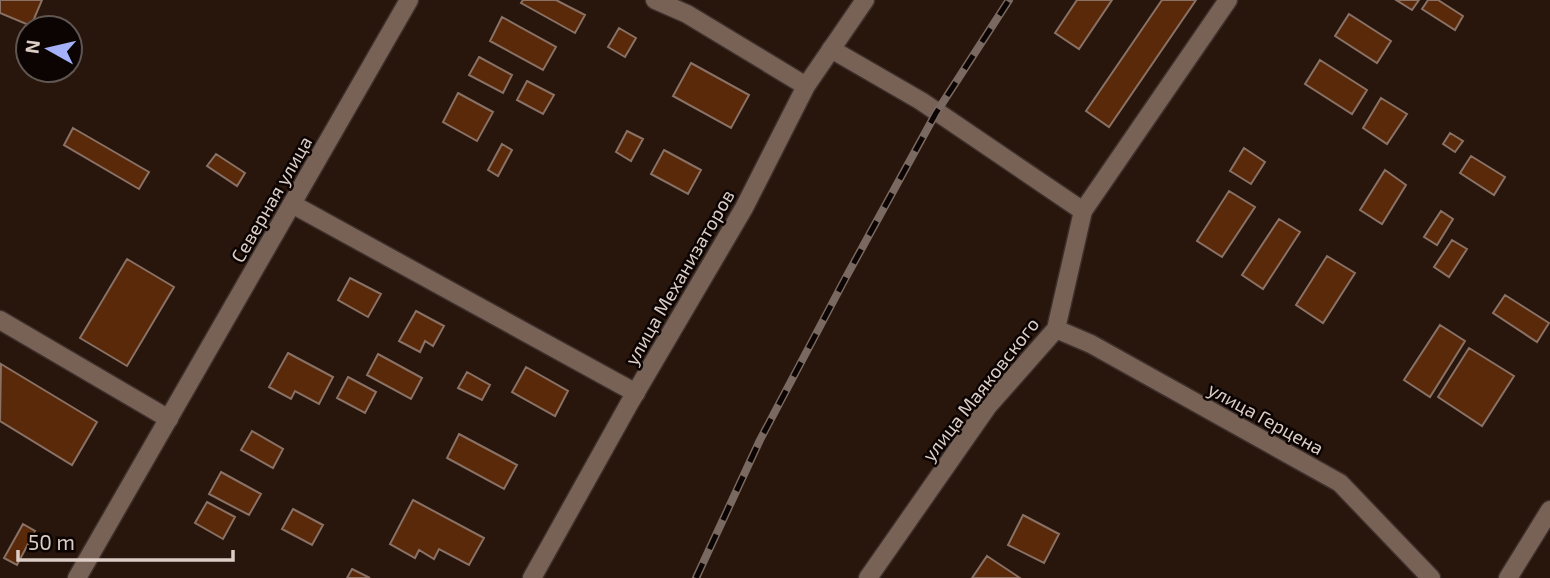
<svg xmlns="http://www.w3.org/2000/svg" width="1550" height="578" font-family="'Exo 2',sans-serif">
<rect width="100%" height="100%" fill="#28150b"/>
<path fill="#59290a" stroke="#897165" stroke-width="2" d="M 0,0 L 42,0 L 31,26 L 0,13 Z
M 523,0 L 556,0 L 585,15 L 575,33 L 521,3 Z
M 1077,0 L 1112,0 L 1079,49 L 1055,33 Z
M 1162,0 L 1196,0 L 1109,127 L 1086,111 Z
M 1396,0 L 1419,0 L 1412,10 Z
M 1428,0 L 1438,0 L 1463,16 L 1455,30 L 1422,9 Z
M 1349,14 L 1391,41 L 1377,63 L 1335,36 Z
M 502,17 L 556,47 L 543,70 L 490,41 Z
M 619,28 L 636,38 L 625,57 L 608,47 Z
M 479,57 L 512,75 L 503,93 L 469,75 Z
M 1320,60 L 1367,90 L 1352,114 L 1305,84 Z
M 691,63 L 749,95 L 731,128 L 673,96 Z
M 527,81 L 554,95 L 543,114 L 517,100 Z
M 458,93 L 493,112 L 477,141 L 443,122 Z
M 1381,98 L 1407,114 L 1387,144 L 1363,128 Z
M 73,128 L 149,172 L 139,189 L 64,145 Z
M 627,131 L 643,139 L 631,161 L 616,152 Z
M 1450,133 L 1463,141 L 1455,152 L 1443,144 Z
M 502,144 L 512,150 L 498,176 L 488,170 Z
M 1244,148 L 1265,162 L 1251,184 L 1230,171 Z
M 664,150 L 701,170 L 688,194 L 651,174 Z
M 216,154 L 245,173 L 237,186 L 207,166 Z
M 1471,156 L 1505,177 L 1494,195 L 1460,173 Z
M 1385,170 L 1406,185 L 1382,224 L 1360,210 Z
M 1229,191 L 1255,207 L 1222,257 L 1197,241 Z
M 1441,211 L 1453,219 L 1437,245 L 1424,237 Z
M 1279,219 L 1300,232 L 1263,289 L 1242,275 Z
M 1452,240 L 1467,249 L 1449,277 L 1434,267 Z
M 1327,256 L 1355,273 L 1323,323 L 1296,305 Z
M 127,259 L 174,287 L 127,366 L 80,338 Z
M 350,278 L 381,294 L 368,317 L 338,300 Z
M 1505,295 L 1549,323 L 1537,342 L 1493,313 Z
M 416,311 L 444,326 L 433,346 L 425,341 L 420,352 L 399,341 Z
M 1440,325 L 1465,341 L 1430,397 L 1404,380 Z
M 1469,348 L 1514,376 L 1482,426 L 1438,397 Z
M 288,353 L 333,377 L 319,404 L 295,391 L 291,399 L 269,387 Z
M 378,354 L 422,378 L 411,399 L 367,375 Z
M 1,364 L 97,422 L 72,465 L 0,421 Z
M 526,367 L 568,391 L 555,416 L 512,392 Z
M 467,372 L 490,385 L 482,400 L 458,388 Z
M 348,377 L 376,392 L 365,413 L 337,398 Z
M 252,431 L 283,449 L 273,468 L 241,450 Z
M 459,434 L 517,465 L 504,489 L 447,458 Z
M 221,472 L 261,494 L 249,515 L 209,494 Z
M 413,500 L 484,538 L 469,565 L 439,549 L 434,559 L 419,550 L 415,558 L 390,544 Z
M 207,502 L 235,517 L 223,539 L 195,523 Z
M 293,509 L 323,525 L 312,545 L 282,529 Z
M 1023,515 L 1059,534 L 1044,563 L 1008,545 Z
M 23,524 L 35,531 L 17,565 L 4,558 Z
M 987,556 L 1020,578 L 972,578 Z
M 352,569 L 370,578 L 347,578 Z"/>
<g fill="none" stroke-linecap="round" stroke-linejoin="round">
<g stroke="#3d2f2c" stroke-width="21">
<path id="service" d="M 831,49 L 921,101 L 1083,211
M 292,204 L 636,393
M 0,320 L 169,419"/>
</g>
<g stroke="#3d2f2c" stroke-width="21">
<path id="minor" d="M 655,0 L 687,14 L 806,86
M 1056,329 L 1091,344 L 1340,483 L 1431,578
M 77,578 L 409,0
M 532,578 L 629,404 L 744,208 L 806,86 L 865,0
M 868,578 L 988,406 L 1056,329 L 1083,211 L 1228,0
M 1508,578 L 1550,510"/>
</g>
<use href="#service" stroke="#786155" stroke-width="18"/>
<use href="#minor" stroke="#786155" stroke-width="18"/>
<g stroke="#796960" stroke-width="8">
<path id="rail" d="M 696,578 L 760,440 L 845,279 L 936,113 L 1009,0"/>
</g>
<use href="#rail" stroke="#0b0402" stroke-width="5" stroke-dasharray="16" stroke-linecap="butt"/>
</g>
<g text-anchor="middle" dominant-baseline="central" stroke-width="5" stroke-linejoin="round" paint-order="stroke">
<g font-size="19" fill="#dccec7" stroke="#0b0402">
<text transform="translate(271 199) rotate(-60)">Северная улица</text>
<text transform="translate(679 277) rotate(-60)">улица Механизаторов</text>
<text transform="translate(980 389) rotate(-52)">улица Маяковского</text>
<text transform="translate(1266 418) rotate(29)">улица Герцена</text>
</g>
</g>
<g transform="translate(49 49) rotate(278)"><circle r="33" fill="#0b0402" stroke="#5f5551" stroke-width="2"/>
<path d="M0-5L12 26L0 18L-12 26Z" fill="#a6b1fc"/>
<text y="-10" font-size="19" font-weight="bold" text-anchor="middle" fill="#dccec7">N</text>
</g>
<path d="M18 550v10h215v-10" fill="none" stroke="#dccec7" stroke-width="3.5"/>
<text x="28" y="550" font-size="21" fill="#dccec7" stroke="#0b0402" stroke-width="5" paint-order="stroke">50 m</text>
</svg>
